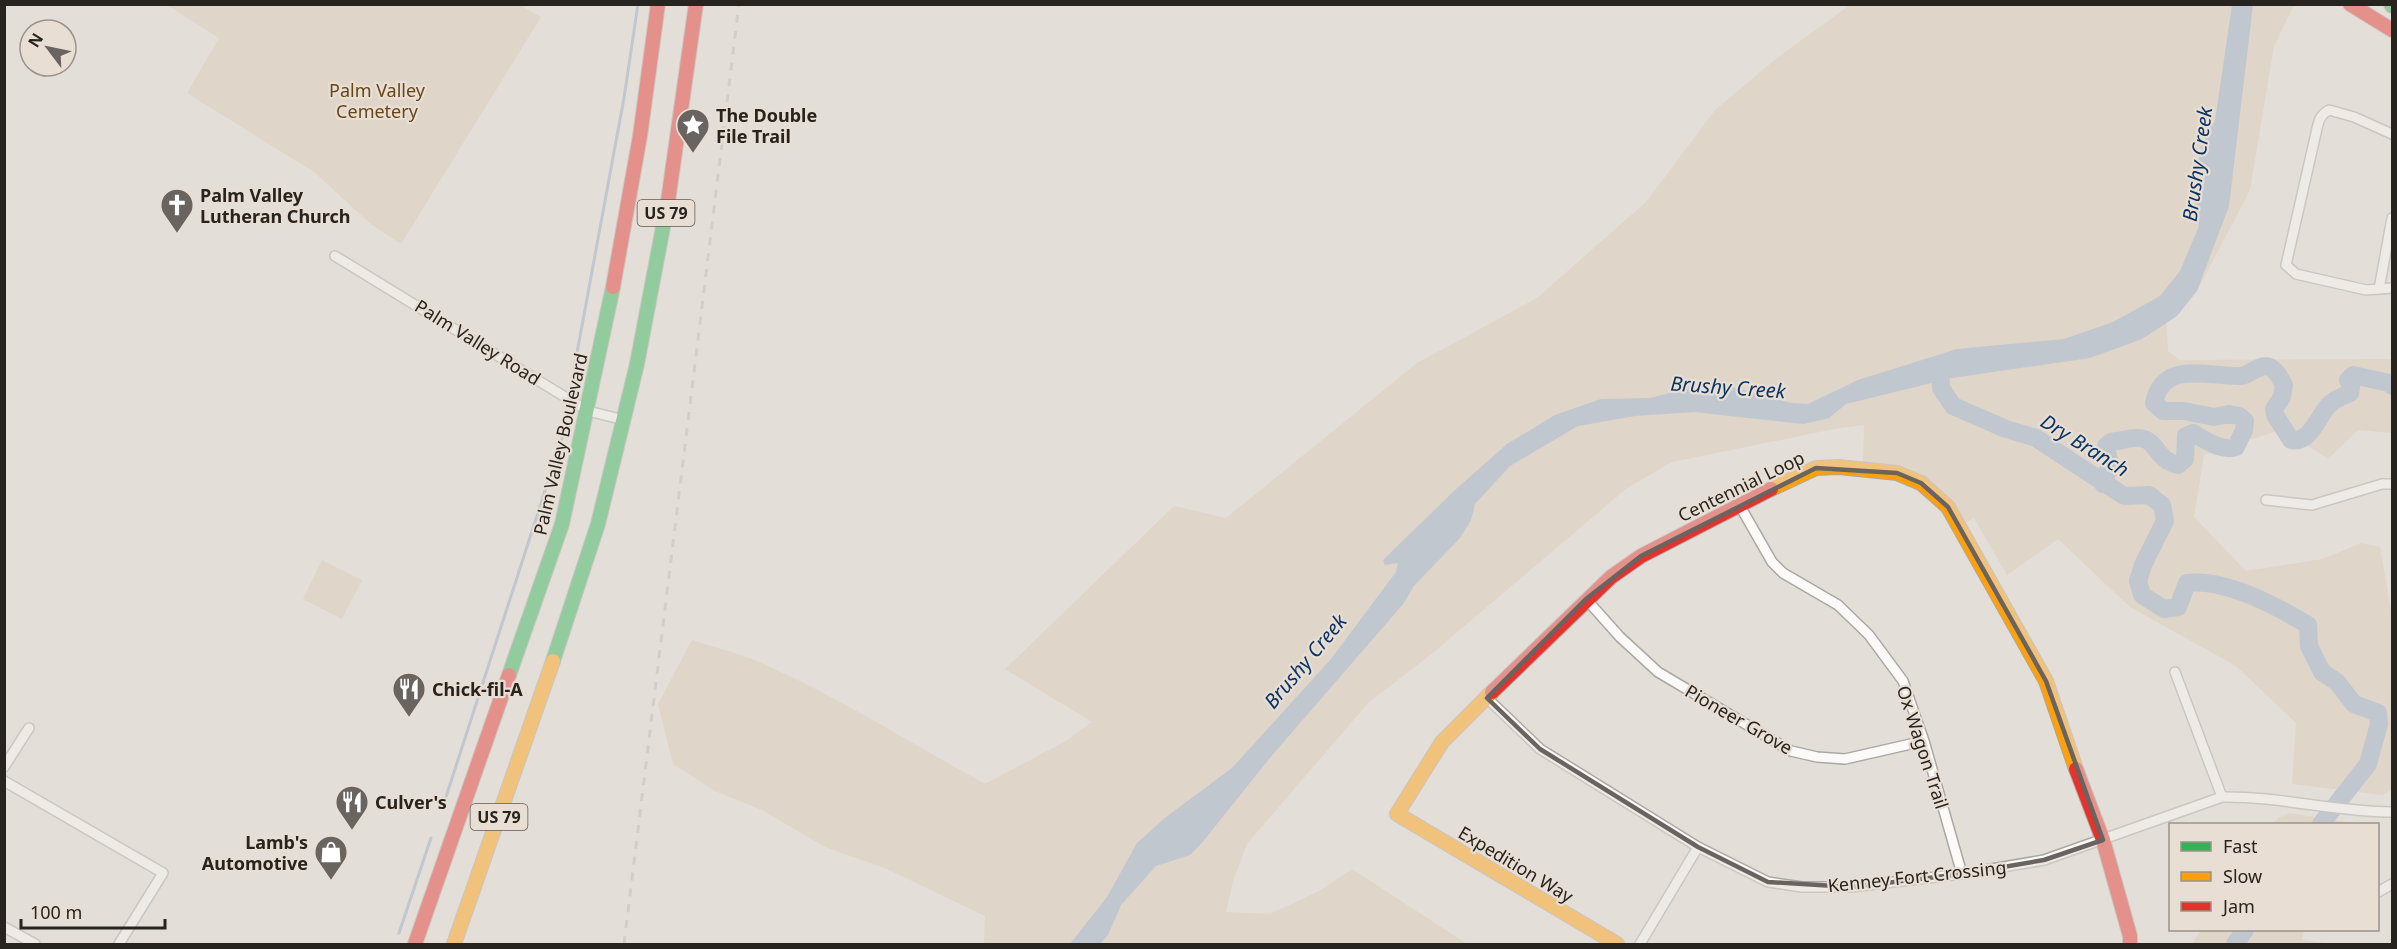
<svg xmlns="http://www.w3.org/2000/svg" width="2397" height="949" font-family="'Noto Sans',sans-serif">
<rect width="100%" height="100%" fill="#e3ded8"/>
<path fill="#d9c9b7" d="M 520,5 L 541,17 L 401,244 L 372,225 L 314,172 L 187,93 L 219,38 L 167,5 Z
M 1850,5 L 2294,5 L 2274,46 L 2250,190 L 2197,291 L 2166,318 L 2168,351 L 2180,360 L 2392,359 L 2392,433 L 2358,430 L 2328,459 L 2301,441 L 2277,431 L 2204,455 L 2194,517 L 2246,571 L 2323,559 L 2361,543 L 2380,547 L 2392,617 L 2392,789 L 2383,795 L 2292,784 L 2296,723 L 2236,666 L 2130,607 L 2058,539 L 2007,575 L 1974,518 L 1963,524 C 1946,502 1930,475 1901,467 C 1889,464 1875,464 1863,463 L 1864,425 L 1839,428 L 1672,462 L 1627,488 L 1429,656 L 1368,703 L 1247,844 L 1233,881 L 1226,912 L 1270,914 L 1319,891 L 1352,869 L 1467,944 L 984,944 L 985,916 L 887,869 L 825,847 L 762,810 L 715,791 L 673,764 L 658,704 L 692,640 C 716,648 743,654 766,665 C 842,699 912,744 985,784 L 1066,741 L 1092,722 L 1005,669 L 1174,506 L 1226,518 L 1417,363 L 1537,298 L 1646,202 L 1715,110 L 1777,58 Z
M 322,560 L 362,580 L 342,619 L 303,599 Z
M 2289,813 L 2360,824 L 2273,824 L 2278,818 Z
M 2201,930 L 2304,930 L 2302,940 L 2334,944 L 2192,944 Z"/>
<path fill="#97aac4" d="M 2232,5 L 2253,5 L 2229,206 L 2197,291 L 2177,316 L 2142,339 L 2090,358 L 1952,378 L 1846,404 L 1829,418 L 1804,424 L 1694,412 L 1635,416 L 1578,426 L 1510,466 L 1475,504 L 1471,520 L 1460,538 L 1413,587 L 1404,603 L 1269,759 L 1201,844 L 1190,855 L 1156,866 L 1121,905 L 1108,935 L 1100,944 L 1070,944 L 1107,897 L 1137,843 L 1166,817 L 1232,768 L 1331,659 L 1396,572 L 1398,563 L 1385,565 L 1383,560 L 1455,490 L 1507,444 L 1555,415 L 1601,399 L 1650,398 L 1714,382 L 1791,403 L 1808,404 L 1858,380 L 1957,349 L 2064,339 L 2113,322 L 2160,296 L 2180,271 L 2199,226 L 2198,215 L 2192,195 L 2204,135 L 2215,121 Z"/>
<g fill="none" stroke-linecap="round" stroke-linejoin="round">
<path stroke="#97aac4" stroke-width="3" d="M 574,369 L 624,98 L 638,4
M 444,803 L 567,423
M 399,933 L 431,838"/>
<path stroke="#97aac4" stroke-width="18" d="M 1940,366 L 1941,388 L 1953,406 L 2006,429 L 2036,438 L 2124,496 L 2149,495 L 2162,505 L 2165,521 L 2143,565 L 2138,581 L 2142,595 L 2164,609 L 2178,607 L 2187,583 C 2225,578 2276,606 2308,625 L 2309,646 L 2322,672 L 2337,682 L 2354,704 L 2378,713 L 2379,724 L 2368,764 L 2321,824
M 2103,484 L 2110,465 L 2106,446 C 2111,440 2115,442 2123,440 C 2161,430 2149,458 2178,465 L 2185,459 L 2186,436 L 2193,433 C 2205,440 2222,452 2236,447 L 2244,430 L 2245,421 L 2239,416 L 2229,414 L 2214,417 L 2184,411 L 2163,411 L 2154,403 C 2163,359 2209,377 2240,376 C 2250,376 2259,363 2270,367 C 2277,371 2280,378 2284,385 L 2282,397 L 2274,409 L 2275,415 L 2291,440 C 2310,444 2318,416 2329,405 C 2334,399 2344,396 2350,393 L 2351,387 L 2348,380 L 2353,375 L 2389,383 L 2392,386
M 2235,944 L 2245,930"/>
<g stroke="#aba8a3" stroke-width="12">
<path id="street" d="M 2392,134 L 2354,117 L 2329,110 C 2319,115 2318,124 2316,133 L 2286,265 L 2296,274 L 2366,290 L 2392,288
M 335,256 L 588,411 L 624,420
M 2379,289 L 2392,218
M 2266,500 L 2312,505 L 2382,484 L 2392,484
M 1740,506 L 1772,562 L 1783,573 L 1838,605 L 1869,635 L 1903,681 L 1924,741 L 1962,874
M 1586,599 L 1620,637 L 1658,672 L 1791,751 L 1817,757 L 1845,759 L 1924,741
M 2175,672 L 2222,797
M 1487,698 L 1540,749 L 1698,847 L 1768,882 L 1802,887 L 1851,887 L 1962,874 L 2044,860 L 2222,797 C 2279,796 2335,812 2392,812
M 4,767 L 29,728
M 4,781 L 163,873 L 119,944
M 2378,892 L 2392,884
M 4,927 L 35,944
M 1640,944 L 1698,847"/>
</g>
<g stroke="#aba8a3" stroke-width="16">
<path id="fast" d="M 2391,4 L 2392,6
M 553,661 L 598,524 L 637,364 L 668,201
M 509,675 L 562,524 L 613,287"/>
</g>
<g stroke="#aba8a3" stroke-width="16">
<path id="slow" d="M 1771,489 L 1816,468 L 1839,467 L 1897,473 L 1921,483 L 1948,507 L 2046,681 L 2076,769
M 1492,692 L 1442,742 L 1397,814 L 1617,944
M 454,944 L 553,661"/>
</g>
<g stroke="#aba8a3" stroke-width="16">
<path id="jam" d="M 2350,4 L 2392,30
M 668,201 L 696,4
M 613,287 L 640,136 L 658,4
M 1492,692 L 1611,577 L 1641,556 L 1771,489
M 2076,769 L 2103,840 L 2130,936 L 2130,944
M 415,944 L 509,675"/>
</g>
<use href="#street" stroke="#fbfaf9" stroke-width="9"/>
<use href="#fast" stroke="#30b455" stroke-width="14"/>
<use href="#slow" stroke="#ff9f0a" stroke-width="14"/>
<use href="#jam" stroke="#e5322d" stroke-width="14"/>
<path stroke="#bcbab9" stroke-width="3" stroke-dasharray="8 8" stroke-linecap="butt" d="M 624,944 L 739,4"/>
</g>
<path d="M0 0H2397V949H0ZM 1816,468 L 1897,473 L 1921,483 L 1948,507 L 2046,681 L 2103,840 L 2044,860 L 1962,874 L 1851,887 L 1768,882 L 1698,847 L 1540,749 L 1487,698 L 1586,599 L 1641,556 Z" fill="#e3ded8" fill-opacity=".55" fill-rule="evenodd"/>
<path fill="none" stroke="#696460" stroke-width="4.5" stroke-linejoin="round" d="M 1816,468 L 1897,473 L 1921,483 L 1948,507 L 2046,681 L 2103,840 L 2044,860 L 1962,874 L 1851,887 L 1768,882 L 1698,847 L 1540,749 L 1487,698 L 1586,599 L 1641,556 Z"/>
<defs>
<g id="sight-pin" transform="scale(1.725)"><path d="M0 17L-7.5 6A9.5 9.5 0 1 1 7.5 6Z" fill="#696460" stroke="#e8ded3"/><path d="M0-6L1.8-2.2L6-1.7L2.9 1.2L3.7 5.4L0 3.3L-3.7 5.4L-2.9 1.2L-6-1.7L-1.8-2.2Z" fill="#fff"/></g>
<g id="church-pin" transform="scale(1.725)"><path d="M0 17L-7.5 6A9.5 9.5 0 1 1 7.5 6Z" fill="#696460" stroke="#e8ded3"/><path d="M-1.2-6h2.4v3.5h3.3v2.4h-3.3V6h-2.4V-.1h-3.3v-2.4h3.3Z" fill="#fff"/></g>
<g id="restaurant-pin" transform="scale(1.725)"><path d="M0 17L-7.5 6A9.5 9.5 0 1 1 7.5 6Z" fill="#696460" stroke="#e8ded3"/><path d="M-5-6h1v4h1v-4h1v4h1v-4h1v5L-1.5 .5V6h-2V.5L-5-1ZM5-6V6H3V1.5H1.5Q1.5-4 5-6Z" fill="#fff"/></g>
<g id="shop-pin" transform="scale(1.725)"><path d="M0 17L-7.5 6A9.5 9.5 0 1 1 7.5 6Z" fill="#696460" stroke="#e8ded3"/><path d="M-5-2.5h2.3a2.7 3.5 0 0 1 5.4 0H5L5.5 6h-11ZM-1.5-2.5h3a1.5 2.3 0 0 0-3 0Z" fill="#fff"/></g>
</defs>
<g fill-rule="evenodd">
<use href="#sight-pin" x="693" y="125"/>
<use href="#church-pin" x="177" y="205"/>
<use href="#restaurant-pin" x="409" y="689"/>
<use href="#restaurant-pin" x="352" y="802"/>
<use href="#shop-pin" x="331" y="852"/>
</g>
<g text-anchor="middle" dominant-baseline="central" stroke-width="4.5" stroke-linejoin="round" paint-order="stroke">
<g fill="#e8ded3" stroke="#615b55" stroke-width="1.5">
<rect x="637.5" y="200" width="57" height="26" rx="4.5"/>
<rect x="470.5" y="804" width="57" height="26" rx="4.5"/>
</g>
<g font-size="16" font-weight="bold" fill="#27231f">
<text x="666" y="213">US 79</text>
<text x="499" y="817">US 79</text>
</g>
<g font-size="18" fill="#684516" stroke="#e8ded3">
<text x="377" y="90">Palm Valley<tspan x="377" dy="21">Cemetery</tspan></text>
</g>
<g font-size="18" font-weight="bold" fill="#27231f" stroke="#e8ded3" text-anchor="start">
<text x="716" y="115">The Double<tspan x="716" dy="21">File Trail</tspan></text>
<text x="200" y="195">Palm Valley<tspan x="200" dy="21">Lutheran Church</tspan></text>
<text x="432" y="689">Chick-fil-A</text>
<text x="375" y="802">Culver's</text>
<text x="308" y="842" text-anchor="end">Lamb's<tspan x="308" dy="21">Automotive</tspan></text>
</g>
<g font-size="18" fill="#27231f" stroke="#e8ded3">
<text transform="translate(478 342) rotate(32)">Palm Valley Road</text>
<text transform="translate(560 444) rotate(-77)">Palm Valley Boulevard</text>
<text transform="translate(1741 486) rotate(-26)">Centennial Loop</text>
<text transform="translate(1739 719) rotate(30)">Pioneer Grove</text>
<text transform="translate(1923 747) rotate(72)">Ox Wagon Trail</text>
<text transform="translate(1516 864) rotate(31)">Expedition Way</text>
<text transform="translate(1917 876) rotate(-6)">Kenney Fort Crossing</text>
</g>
<g font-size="20" font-style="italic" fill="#0a3465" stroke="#e8ded3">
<text transform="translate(2197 164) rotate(-82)">Brushy Creek</text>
<text transform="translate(1728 387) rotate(4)">Brushy Creek</text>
<text transform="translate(2085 445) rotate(32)">Dry Branch</text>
<text transform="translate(1305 661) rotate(-50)">Brushy Creek</text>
</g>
</g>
<rect width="2397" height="949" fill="none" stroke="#27231f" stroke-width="12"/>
<rect x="2169" y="823" width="210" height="108" fill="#e8ded3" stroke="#9b938b" stroke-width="1.5"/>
<rect x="2181" y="842" width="30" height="9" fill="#30b455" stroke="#9b938b" stroke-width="1.5"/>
<text x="2223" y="853" font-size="18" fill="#27231f">Fast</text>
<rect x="2181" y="872" width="30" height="9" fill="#ff9f0a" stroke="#9b938b" stroke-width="1.5"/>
<text x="2223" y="883" font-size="18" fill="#27231f">Slow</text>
<rect x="2181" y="902" width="30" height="9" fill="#e5322d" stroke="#9b938b" stroke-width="1.5"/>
<text x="2223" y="913" font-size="18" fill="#27231f">Jam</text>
<g transform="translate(48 48) rotate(302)"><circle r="28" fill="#e8ded3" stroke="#9b938b" stroke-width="1.5"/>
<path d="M0-4.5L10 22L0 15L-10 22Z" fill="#696460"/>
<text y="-9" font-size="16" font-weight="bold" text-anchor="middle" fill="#27231f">N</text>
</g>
<path d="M21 919v9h144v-9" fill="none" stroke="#27231f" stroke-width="3"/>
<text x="30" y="919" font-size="18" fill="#27231f" stroke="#e8ded3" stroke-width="4.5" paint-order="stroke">100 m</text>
</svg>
